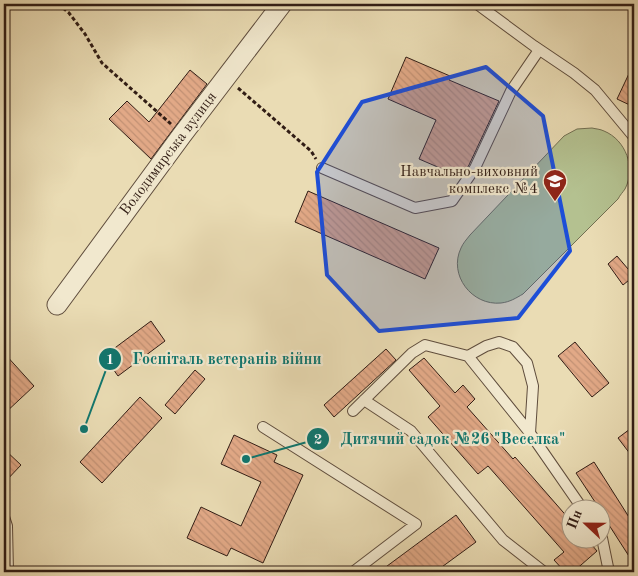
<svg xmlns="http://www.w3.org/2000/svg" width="638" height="576" font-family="'Old Standard TT',serif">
<defs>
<pattern id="building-back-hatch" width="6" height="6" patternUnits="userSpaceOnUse" patternTransform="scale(1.25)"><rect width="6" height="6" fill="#e2a987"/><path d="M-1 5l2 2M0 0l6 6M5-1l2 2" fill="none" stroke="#c29174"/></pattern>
</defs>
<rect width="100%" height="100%" fill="#eadcb4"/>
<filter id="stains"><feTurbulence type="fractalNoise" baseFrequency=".004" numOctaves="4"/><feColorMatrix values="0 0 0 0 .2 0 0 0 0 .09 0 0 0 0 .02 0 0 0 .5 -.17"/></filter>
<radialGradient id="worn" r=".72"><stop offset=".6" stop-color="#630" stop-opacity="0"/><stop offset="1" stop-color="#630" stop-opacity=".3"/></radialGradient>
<path fill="#b4c190" stroke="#726f52" d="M 592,128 C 596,129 600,129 604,131 C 626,140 636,168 625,189 C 623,192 620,195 618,199 L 523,294 C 516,298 510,302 501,303 C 472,306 448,275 461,248 C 463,243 467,239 470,235 L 564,136 L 577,129 Z"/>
<path fill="url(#building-back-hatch)" stroke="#311d15" d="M 406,57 L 450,76 L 449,80 L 499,101 L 469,165 L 461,177 L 419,159 L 436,120 L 388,99 Z
M 634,63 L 634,107 L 617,99 Z
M 190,70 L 207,84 L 151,159 L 109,119 L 127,101 L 149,122 Z
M 308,191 L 439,248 L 425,279 L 295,222 Z
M 617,256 L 634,276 L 623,285 L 608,264 Z
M 151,321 L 165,341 L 118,376 L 104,356 Z
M 575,342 L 609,383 L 592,397 L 558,356 Z
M 386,349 L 396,360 L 334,417 L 324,405 Z
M 4,353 L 34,386 L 4,414 Z
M 424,358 L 455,393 L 463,385 L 475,399 L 467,407 L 513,459 L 515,457 L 570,520 L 570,538 L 586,538 L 597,551 L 573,572 L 565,572 L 554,560 L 564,552 L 488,466 L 478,474 L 428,417 L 440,406 L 409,370 Z
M 195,370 L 205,379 L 175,414 L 165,405 Z
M 140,397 L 162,418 L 102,483 L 80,462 Z
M 634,426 L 634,459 L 618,438 Z
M 234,435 L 277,455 L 274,462 L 303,475 L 263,563 L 231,548 L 227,556 L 187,538 L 201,507 L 241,526 L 261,482 L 221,464 Z
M 4,449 L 21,465 L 4,483 Z
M 594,462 L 634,525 L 634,564 L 600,511 L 600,508 L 599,508 L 576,473 Z
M 456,515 L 476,542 L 435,572 L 379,572 Z"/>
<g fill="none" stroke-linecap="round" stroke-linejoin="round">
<g stroke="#5f4d3d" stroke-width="12">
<path id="service" d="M 477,4 L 534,46 L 574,73 L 595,90 L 634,137
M 322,168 L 415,208 L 452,201 L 475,168 L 511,91 L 539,50
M 468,356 L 486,346 L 499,342 L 513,347 L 527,363 L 533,386 L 530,433
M 364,400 L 411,431 L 503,540 L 544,572
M 353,411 L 412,353 L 425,345 L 468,356 L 530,433 L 582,508
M 263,427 L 416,524 L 353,572
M 4,517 L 7,526 L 8,572
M 600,536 L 602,538 L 609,572"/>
</g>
<g stroke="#5f4d3d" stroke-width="21">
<path id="minor" d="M 57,305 L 182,135 L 282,4"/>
</g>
<path stroke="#311d15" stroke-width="3" stroke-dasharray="4 2.5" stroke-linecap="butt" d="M 58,4 L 69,13 L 85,34 L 102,63 L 171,124
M 238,88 L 311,151 L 316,159"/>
<use href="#service" stroke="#f1e8ce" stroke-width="10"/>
<use href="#minor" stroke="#f1e8ce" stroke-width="19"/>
</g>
<path fill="#1d4ed8" fill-opacity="0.2" stroke="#1d4ed8" stroke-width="4" stroke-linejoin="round" d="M 486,67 L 543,116 L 570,251 L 518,318 L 379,331 L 327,275 L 317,172 L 362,102 Z"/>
<defs>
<g id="school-pin" transform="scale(1.25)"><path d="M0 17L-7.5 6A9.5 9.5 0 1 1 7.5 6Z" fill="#8f2418" stroke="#f1e8ce"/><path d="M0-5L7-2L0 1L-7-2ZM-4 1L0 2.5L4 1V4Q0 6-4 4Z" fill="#fff"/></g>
</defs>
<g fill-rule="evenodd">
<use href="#school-pin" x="555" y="181"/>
</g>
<g text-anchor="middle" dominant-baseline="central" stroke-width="4.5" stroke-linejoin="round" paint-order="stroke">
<g font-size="15" fill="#311d15" stroke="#f1e8ce">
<text transform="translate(169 154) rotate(-53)">Володимирська вулиця</text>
</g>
<g font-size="15" fill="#311d15" stroke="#f1e8ce" text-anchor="end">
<text x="538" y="172">Навчально-виховний<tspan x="538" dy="17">комплекс №4</tspan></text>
</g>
</g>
<path fill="none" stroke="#0f766e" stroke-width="2" d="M84 429L110 359M246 459L318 439"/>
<g fill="#0f766e" stroke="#f1e8ce" stroke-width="2">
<circle cx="84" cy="429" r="5"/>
<circle cx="246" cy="459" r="5"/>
<circle cx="110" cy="359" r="12"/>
<circle cx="318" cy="439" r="12"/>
</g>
<g font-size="15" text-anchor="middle" font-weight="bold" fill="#fff">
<text x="110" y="364">1</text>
<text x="318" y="444">2</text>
</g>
<g font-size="16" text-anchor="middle" font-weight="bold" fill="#0f766e" stroke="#f1e8ce" stroke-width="4.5" stroke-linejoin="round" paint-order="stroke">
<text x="227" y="364">Госпіталь ветеранів війни</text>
<text x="453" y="444">Дитячий садок №26 "Веселка"</text>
</g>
<rect width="638" height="576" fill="none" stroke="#eadcb4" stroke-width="20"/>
<rect x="5" y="5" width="628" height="566" fill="none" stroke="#311d15" stroke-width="2.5"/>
<rect x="10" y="10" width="618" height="556" fill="none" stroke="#311d15"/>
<g transform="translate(586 524) rotate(292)"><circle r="24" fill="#f1e8ce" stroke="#a49784"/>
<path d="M0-4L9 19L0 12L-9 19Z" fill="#8f2418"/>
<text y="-8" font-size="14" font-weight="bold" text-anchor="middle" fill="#311d15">Пн</text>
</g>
<rect width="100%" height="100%" filter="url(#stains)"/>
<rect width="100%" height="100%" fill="url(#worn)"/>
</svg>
